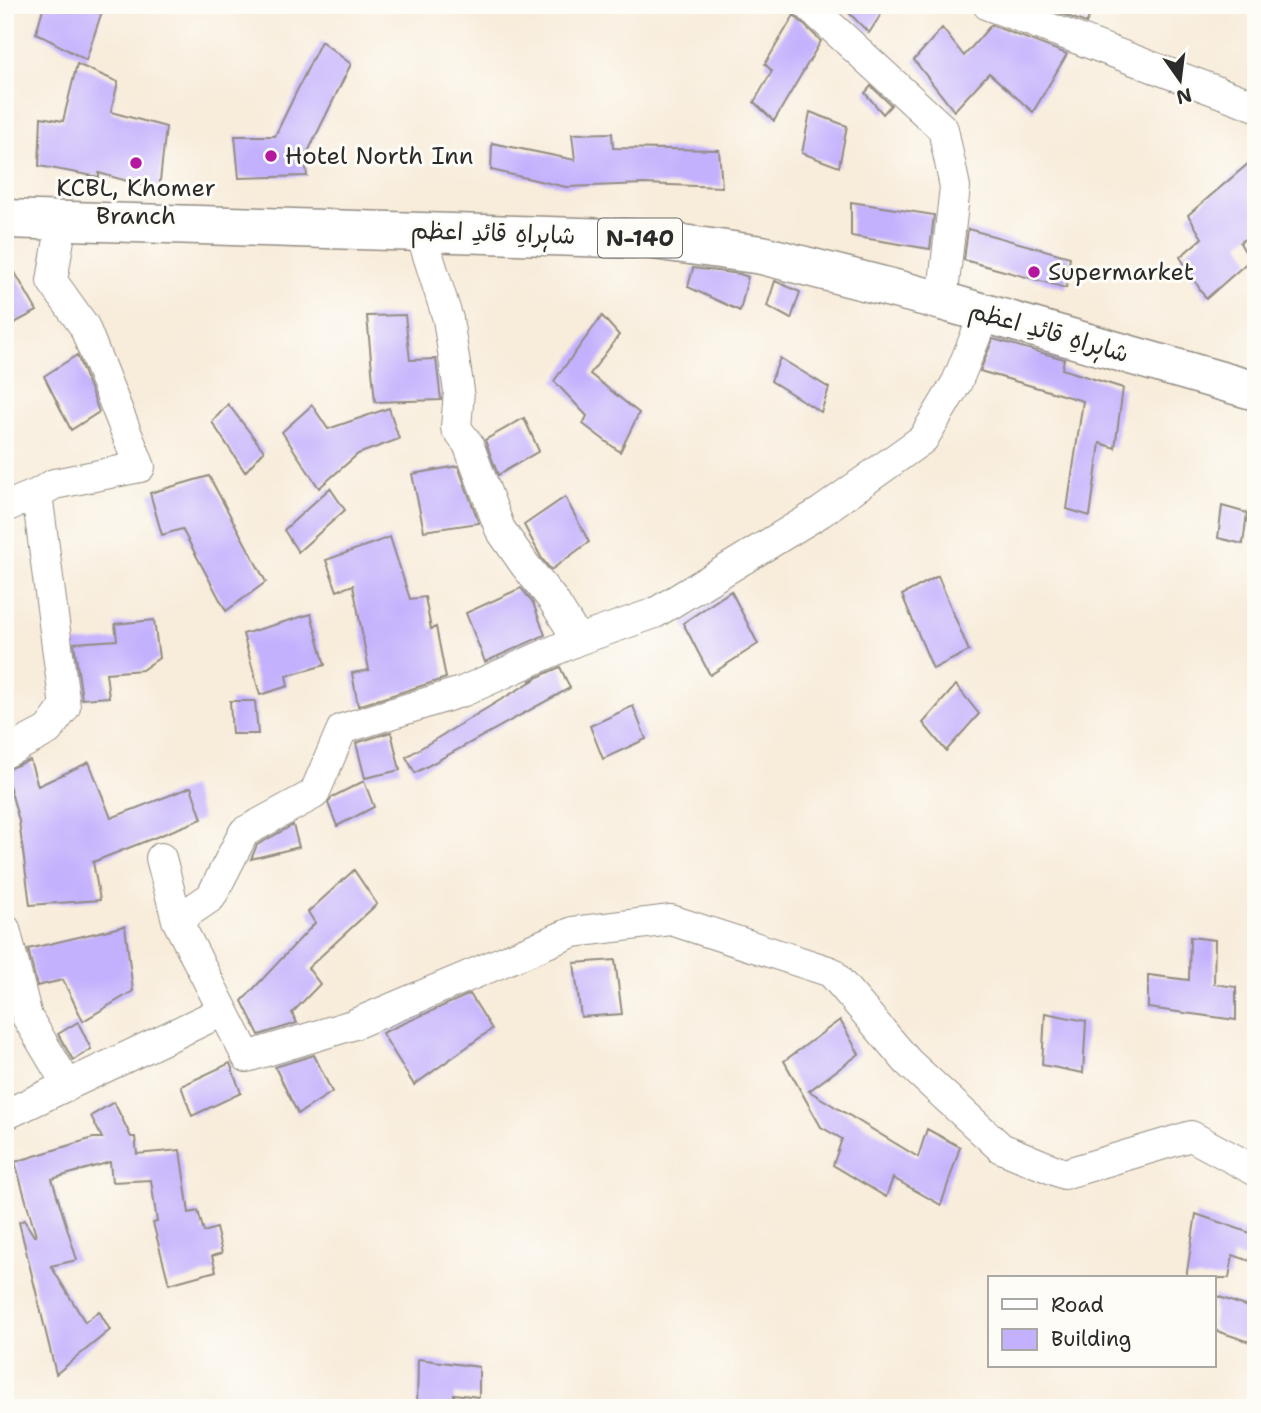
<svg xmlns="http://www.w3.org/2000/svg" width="1261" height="1413" font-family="'Shantell Sans','Playpen Sans Arabic',sans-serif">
<rect width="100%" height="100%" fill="#fdfcf7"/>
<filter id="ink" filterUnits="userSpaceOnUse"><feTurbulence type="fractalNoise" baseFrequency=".0143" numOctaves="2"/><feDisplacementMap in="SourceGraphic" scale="14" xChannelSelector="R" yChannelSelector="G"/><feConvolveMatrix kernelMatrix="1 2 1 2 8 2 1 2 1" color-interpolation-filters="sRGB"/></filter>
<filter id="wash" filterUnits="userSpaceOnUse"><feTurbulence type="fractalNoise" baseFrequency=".00686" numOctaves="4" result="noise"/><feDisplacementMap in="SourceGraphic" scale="28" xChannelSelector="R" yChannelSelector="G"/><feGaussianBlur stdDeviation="1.57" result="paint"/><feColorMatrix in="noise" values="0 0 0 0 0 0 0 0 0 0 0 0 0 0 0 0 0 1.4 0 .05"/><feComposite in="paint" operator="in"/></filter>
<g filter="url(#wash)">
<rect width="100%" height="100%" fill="#f8ecda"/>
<g id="blocks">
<path fill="#c4b1fd" d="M 44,5 L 104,5 L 86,60 L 36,33 Z
M 834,5 L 887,5 L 869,33 L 842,6 L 840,10 Z
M 1038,5 L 1096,5 L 1086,23 Z
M 794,15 L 821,41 L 774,121 L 754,102 L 772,71 L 765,64 Z
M 991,25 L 1067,54 L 1033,112 L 989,73 L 954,111 L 914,60 L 942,28 L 964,56 Z
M 321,41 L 351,64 L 305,158 L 307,176 L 239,178 L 235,136 L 275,136 Z
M 77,64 L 118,82 L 111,112 L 166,127 L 159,190 L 99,173 L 99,177 L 39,166 L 41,117 L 63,121 Z
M 871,86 L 891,105 L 883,114 L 865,93 Z
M 810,112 L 847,126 L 839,167 L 802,153 Z
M 612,133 L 613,148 L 719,150 L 722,187 L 644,184 L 566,187 L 491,170 L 492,143 L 575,160 L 572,134 Z
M 1256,157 L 1256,229 L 1240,243 L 1250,260 L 1206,299 L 1180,257 L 1202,238 L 1188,215 Z
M 851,202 L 934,215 L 930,249 L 851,236 Z
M 968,229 L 1070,257 L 1066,288 L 964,260 Z
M 5,255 L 37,311 L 5,328 Z
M 693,268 L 740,274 L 748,277 L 740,311 L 688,287 Z
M 775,281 L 800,292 L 791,319 L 767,306 Z
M 405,315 L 410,360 L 436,359 L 441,400 L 375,402 L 367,316 Z
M 602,316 L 619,335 L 590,374 L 639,413 L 620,452 L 583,424 L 587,416 L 554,381 Z
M 993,339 L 1064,359 L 1062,369 L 1123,388 L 1115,448 L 1100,443 L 1090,516 L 1067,509 L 1083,401 L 980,371 Z
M 77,355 L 99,412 L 71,430 L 44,376 Z
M 780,358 L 829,388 L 821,412 L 771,381 Z
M 228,404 L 264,451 L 245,472 L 212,422 Z
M 312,405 L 328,429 L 389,408 L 399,439 L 358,454 L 319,488 L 282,432 Z
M 524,418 L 539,451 L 498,475 L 485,440 Z
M 458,466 L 479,523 L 424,531 L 412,474 Z
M 209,476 L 266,582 L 226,611 L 182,529 L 162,535 L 150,493 Z
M 330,488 L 345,510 L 298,552 L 284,530 Z
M 565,497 L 589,542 L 551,570 L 542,559 L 524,525 Z
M 1222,506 L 1247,513 L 1243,544 L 1218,538 Z
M 390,537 L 410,599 L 425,597 L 431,629 L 436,627 L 446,678 L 358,706 L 352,673 L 369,670 L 353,585 L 337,591 L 326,560 Z
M 938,576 L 969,651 L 933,669 L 902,595 Z
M 521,588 L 533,603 L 545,635 L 485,662 L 466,613 Z
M 731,591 L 758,644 L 710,675 L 683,623 Z
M 311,614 L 325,665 L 286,676 L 288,686 L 260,695 L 243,634 Z
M 154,620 L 159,658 L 142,670 L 106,673 L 109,697 L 82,699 L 74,643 L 117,640 L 115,624 Z
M 560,667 L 570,688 L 415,773 L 406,757 L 532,681 L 529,681 Z
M 956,685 L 979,714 L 946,751 L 923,723 Z
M 230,701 L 255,701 L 258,734 L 232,734 Z
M 633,706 L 646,739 L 603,759 L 590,726 Z
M 391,732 L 400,770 L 365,778 L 356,743 Z
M 30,760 L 38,786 L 89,762 L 111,818 L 191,787 L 202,819 L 93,862 L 100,900 L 30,905 L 19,821 L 5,770 Z
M 364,781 L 374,807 L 337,826 L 328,803 L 332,797 Z
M 293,825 L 299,847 L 251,859 L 257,845 Z
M 354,870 L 377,904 L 308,968 L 320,984 L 292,1013 L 297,1023 L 259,1035 L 242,1001 L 315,923 L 308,912 Z
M 125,926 L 133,991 L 83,1021 L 63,980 L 37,986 L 28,949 Z
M 1190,937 L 1215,940 L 1214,984 L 1236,987 L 1236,1020 L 1148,1008 L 1148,975 L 1189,980 Z
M 615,960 L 622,1014 L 581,1017 L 574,963 Z
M 470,994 L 492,1029 L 414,1085 L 382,1033 Z
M 1045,1013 L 1086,1021 L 1083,1073 L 1042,1065 Z
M 840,1020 L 859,1054 L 809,1091 L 918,1157 L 927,1129 L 960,1147 L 941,1205 L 893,1178 L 886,1197 L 833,1165 L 842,1139 L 821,1127 L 784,1061 Z
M 78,1022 L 91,1049 L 73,1060 L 58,1034 Z
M 314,1055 L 332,1092 L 298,1114 L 275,1067 Z
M 230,1063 L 241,1093 L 192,1116 L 181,1086 Z
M 114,1102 L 131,1137 L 135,1137 L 137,1154 L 180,1150 L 189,1213 L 198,1211 L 204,1232 L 216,1228 L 222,1253 L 212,1256 L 216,1271 L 169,1284 L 153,1223 L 157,1222 L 151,1180 L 112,1182 L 110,1162 L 52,1179 L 77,1260 L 51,1266 L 85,1322 L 99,1311 L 110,1330 L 56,1374 L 19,1222 L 24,1220 L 34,1236 L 36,1236 L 15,1162 L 93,1138 L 102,1138 L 91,1116 Z
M 1196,1214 L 1256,1235 L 1253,1262 L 1233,1255 L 1229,1278 L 1186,1278 Z
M 1214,1295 L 1256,1310 L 1256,1344 L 1214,1330 Z
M 418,1359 L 479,1367 L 479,1397 L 454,1394 L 454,1408 L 417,1408 Z"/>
</g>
</g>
<g filter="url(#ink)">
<use href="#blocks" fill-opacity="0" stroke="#928c82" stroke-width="2"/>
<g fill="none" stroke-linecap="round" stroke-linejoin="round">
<g stroke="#928c82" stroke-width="32">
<path id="street" d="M 808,5 L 943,129 L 955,187 L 942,301
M 988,5 L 1256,106
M 420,230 L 448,319 L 459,391 L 456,428 L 468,444 L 500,529 L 525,565 L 553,600 L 578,640
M 985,313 L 957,382 L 923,439 L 821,512 L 655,613 L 578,640 L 464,691 L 342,729 L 314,794 L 244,832 L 211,897 L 177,920 L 247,1057 L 352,1025 L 573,932 L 671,920 L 831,972 L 908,1062 L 1001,1148 L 1064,1174 L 1191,1136 L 1256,1171
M 5,507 L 37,494
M 5,753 L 48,730 L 65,707 L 37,494 L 54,484 L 140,467 L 84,326 L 52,281 L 62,221
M 161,858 L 177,920
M 5,929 L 27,1017 L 68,1086
M 5,1115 L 223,1011"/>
</g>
<g stroke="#928c82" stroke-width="41">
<path id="highway" d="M 5,219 L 646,239 L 762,255 L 942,301 L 1256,391"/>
</g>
<use href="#street" stroke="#fff" stroke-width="30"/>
<use href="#highway" stroke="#fff" stroke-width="38"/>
</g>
</g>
<g fill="#b5179e" stroke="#fdfcf7" stroke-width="2.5">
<circle cx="271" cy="156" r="7"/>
<circle cx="136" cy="163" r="7"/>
<circle cx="1034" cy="272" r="7"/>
</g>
<g text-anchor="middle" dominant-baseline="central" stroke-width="6" stroke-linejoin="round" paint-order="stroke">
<rect fill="#fdfcf7" stroke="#6a6a68" stroke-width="2" x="598" y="218.5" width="84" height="39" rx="5"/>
<g font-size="23" font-weight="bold" fill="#2b2b2b">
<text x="640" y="238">N-140</text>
</g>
<g font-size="24" fill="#2b2b2b" stroke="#fdfcf7" text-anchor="start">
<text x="285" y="156">Hotel North Inn</text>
<text x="136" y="188" text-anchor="middle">KCBL, Khomer<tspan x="136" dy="28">Branch</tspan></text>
<text x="1048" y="272">Supermarket</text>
</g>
<g font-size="24" fill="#2b2b2b" stroke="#fdfcf7">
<text transform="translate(493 233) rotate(2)">شاہراہِ قائدِ اعظم</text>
<text transform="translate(1049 332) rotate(16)">شاہراہِ قائدِ اعظم</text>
</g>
</g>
<rect width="1261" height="1413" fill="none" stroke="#fdfcf7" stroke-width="28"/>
<rect x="988" y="1276" width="228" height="91" fill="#fdfcf7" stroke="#a9a8a5" stroke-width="2"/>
<rect x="1002" y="1299" width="35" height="10" fill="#ffffff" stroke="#a9a8a5" stroke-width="2"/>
<text x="1051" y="1312" font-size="21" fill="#2b2b2b">Road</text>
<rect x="1002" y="1329" width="35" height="21" fill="#c4b1fd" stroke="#a9a8a5" stroke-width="2"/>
<text x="1051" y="1346" font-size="21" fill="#2b2b2b">Building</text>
<g transform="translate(1180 80) rotate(166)" stroke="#fdfcf7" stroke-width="5" paint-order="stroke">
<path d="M0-5L12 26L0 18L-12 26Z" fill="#2b2b2b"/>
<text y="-10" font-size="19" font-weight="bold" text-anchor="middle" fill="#2b2b2b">N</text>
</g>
</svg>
